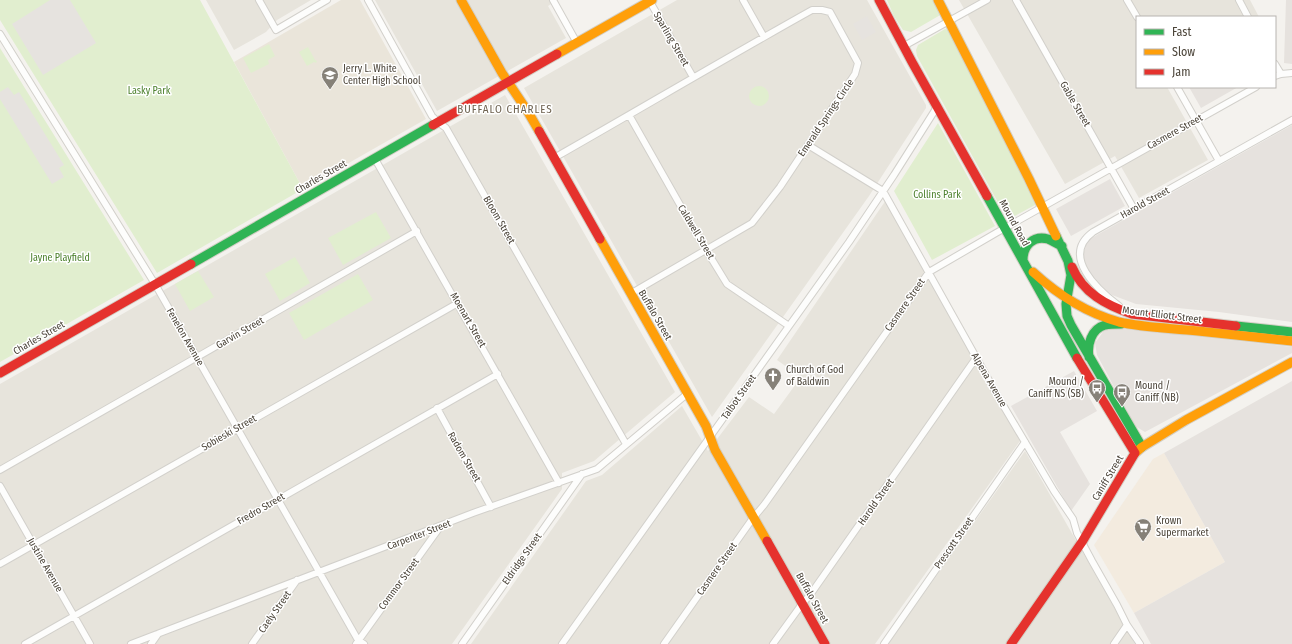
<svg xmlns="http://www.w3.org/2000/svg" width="1292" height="644" font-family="'Fira Sans Condensed',sans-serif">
<rect width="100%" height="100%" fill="#f4f2ee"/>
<path fill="#e7e4dc" d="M 206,0 L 311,0 L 277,20 L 266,32 L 234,50 Z
M 375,0 L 557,0 L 548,6 L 566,38 L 437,111 Z
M 677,0 L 867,0 L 926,105 L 926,108 L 869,196 L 712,417 L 524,88 Z
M 959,0 L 1250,0 L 1259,17 L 1137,17 L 1137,87 L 1167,87 L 1208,160 L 1139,198 L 1115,156 L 1065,184 Z
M 505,95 L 675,392 L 594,461 L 562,473 L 562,489 L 452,644 L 0,644 L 0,384 Z
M 886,200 L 1020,441 L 875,644 L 471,644 L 586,481 L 602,475 L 682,406 L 708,451 L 749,397 L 774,414 L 801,377 L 777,360 Z
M 1025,451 L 1135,644 L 888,644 Z"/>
<path fill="#f3ebdf" d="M 1164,453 L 1225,562 L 1134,613 L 1094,545 L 1153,459 Z"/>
<path fill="#e6e2de" d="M 1286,0 L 1292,0 L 1292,64 L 1284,63 Z
M 1189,87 L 1238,87 L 1201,108 Z
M 1292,125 L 1292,322 L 1219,312 L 1136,304 L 1112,295 L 1096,282 L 1085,266 L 1083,255 L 1088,240 Z
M 1110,179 L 1125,206 L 1071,236 L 1056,209 Z
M 1119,328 L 1292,347 L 1292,353 L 1145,432 L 1135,426 L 1097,355 L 1095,343 L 1103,332 L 1109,329 Z
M 1074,371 L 1097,411 L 1060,432 L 1090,484 L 1071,511 L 1011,406 Z
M 1292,381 L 1292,644 L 1151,644 L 1134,613 L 1225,562 L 1164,453 Z"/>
<path fill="#eae5da" d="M 341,0 L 360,0 L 426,119 L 303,189 L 234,62 Z"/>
<path fill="#e1eecf" d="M 0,0 L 200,0 L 303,189 L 157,273 L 0,20 Z
M 887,0 L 935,0 L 942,14 L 911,32 L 903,30 L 894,16 Z
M 945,29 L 949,30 L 1036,203 L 1035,205 L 1011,218 L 1000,206 L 917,56 L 916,50 L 918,45 Z
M 269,44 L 275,56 L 268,60 L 269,64 L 251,73 L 243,58 Z
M 308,47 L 315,60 L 317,61 L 316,63 L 314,62 L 307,66 L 299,52 Z
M 0,48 L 144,280 L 0,362 Z
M749 96a10 10 0 1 1 20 0a10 10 0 1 1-20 0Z
M 938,123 L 995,226 L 932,260 L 894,191 Z
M 376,212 L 391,238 L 343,265 L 328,238 Z
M 295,257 L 310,283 L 280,301 L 265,274 Z
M 198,271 L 214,297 L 190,311 L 175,284 Z
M 358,274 L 373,300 L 304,340 L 289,313 Z"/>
<path fill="#e6e3df" d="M 50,0 L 70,0 L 96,43 L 43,75 L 12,24 Z
M 867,16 L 876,32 L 862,40 L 853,24 Z
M 8,87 L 14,95 L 19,92 L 64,165 L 59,168 L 64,177 L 52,184 L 0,99 L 0,92 Z"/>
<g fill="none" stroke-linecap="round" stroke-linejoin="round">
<g stroke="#d2d0cb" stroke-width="8">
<path id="street" d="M 259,0 L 276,30 L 327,0
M 368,0 L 432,116 L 438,122 L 446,128 L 626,444
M 553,0 L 577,43
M 649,0 L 693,77
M 743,0 L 764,37
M 1016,0 L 1134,209
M 1127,0 L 1137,17
M 1239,0 L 1248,17
M 0,34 L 155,284 L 354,633 L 358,640 L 364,644
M 904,46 L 987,0
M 1275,64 L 1281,74
M 1275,76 L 1281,74 L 1292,73
M 1177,87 L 1219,161
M 629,115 L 700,240 L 727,284 L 789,326
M 808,145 L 883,191 L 1000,400 L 1054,491 L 1073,519 L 1077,533 L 1092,561 L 1117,605 L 1127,625 L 1140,644
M 554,158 C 640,109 726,58 812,10 L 822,10 L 830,12 L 858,63 L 855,74 L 780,187 L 752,223 L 630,294
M 375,159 L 559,483
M 1119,306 C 1098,290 1060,256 1093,232 L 1292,120
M 437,408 L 491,507
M 0,470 L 417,231
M 0,486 L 90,644
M 0,564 L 458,303
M 25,644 L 498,374
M 131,644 L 473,513 L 597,469 L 687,394
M 151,644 L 158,634
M 252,644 L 297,580
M 356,644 L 440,527
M 462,644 L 582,474
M 562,644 L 849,242 L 894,175 L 937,107
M 664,644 L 753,518 L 764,505 L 929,272 L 996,233 L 1256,87
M 773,644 L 802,604 L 810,595 L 976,358
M 884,644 L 1025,442
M 1114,644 L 1127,625"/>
</g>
<g stroke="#d3cfc5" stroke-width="11">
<path id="fast" d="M 987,196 L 1077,358
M 1056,236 L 1068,261 L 1071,275 L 1066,304 L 1067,316 L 1071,325 L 1142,447
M 1023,260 C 1023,246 1033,235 1048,239 C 1053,241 1057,244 1062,246
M 191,264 L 433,125
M 1236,326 L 1292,332
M 1089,357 C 1087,345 1091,329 1105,325 C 1110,324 1116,324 1121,324"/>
</g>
<g stroke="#d3cfc5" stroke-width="11">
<path id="slow" d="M 461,0 L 502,73 L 528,112 L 539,131
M 938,0 L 1029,179 L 1056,236
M 557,54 L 652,0
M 600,239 L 706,426 L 715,450 L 767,541
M 1033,272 C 1057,294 1087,313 1119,322 C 1145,328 1172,328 1198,331 C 1229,334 1261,338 1292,341
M 1135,453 L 1142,447 L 1186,420 L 1292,362"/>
</g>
<g stroke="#d3cfc5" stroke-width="11">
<path id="jam" d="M 879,0 L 912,62 L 987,196
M 433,125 L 557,54
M 539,131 L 600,239
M 1072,267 C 1083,293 1106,305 1132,314 L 1236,326
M 1077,358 L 1135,453
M 0,373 L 191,264
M 767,541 L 825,644
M 1011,644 L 1082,542 L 1135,453"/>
</g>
<use href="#street" stroke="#fdfdfc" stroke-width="6"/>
<use href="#fast" stroke="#30b455" stroke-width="9"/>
<use href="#slow" stroke="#ff9f0a" stroke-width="9"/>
<use href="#jam" stroke="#e5322d" stroke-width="9"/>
</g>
<defs>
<g id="school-pin" transform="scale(0.9)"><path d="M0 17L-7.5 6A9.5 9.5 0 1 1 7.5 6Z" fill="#868178" stroke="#fff"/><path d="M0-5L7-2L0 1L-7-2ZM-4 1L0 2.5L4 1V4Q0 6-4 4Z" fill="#fff"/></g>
<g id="church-pin" transform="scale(0.9)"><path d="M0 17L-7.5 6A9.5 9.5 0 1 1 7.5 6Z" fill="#868178" stroke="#fff"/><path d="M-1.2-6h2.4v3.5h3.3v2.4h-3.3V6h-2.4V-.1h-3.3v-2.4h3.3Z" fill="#fff"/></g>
<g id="bus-pin" transform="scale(0.9)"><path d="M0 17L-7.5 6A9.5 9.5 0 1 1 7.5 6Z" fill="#868178" stroke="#fff"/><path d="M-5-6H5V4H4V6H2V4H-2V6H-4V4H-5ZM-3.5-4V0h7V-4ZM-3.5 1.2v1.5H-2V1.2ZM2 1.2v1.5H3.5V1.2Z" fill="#fff"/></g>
<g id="supermarket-pin" transform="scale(0.9)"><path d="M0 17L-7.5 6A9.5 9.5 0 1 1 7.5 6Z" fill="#868178" stroke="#fff"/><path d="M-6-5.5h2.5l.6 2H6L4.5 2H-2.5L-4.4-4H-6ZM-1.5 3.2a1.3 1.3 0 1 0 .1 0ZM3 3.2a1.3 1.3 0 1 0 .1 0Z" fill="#fff"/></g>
</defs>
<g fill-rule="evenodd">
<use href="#school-pin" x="330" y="75"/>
<use href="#church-pin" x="773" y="376"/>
<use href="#bus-pin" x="1097" y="388"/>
<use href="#bus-pin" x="1122" y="392"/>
<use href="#supermarket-pin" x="1143" y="527"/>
</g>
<g text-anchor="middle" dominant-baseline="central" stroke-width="3" stroke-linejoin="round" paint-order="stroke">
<g font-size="10" fill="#4b4439" stroke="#fff">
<text transform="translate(671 39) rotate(60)">Sparling Street</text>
<text transform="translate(1075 104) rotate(60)">Gable Street</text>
<text transform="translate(826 118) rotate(-56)">Emerald Springs Circle</text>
<text transform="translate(1175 132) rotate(-29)">Casmere Street</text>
<text transform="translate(321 177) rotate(-30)">Charles Street</text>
<text transform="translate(1145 203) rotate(-29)">Harold Street</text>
<text transform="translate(499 220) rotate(60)">Bloom Street</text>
<text transform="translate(1014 223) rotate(61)">Mound Road</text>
<text transform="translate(696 232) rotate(59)">Caldwell Street</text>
<text transform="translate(905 305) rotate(-55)">Casmere Street</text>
<text transform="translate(655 315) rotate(60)">Buffalo Street</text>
<text transform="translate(1162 315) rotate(7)">Mount Elliott Street</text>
<text transform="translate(468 320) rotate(60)">Moenart Street</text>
<text transform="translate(240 333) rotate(-30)">Garvin Street</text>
<text transform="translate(185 337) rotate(60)">Fenelon Avenue</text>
<text transform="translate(39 338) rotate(-30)">Charles Street</text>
<text transform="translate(989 380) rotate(60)">Alpena Avenue</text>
<text transform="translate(739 397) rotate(-55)">Talbot Street</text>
<text transform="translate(229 433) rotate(-30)">Sobieski Street</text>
<text transform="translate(464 457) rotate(60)">Radom Street</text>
<text transform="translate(1108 478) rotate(-59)">Caniff Street</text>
<text transform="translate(876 502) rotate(-55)">Harold Street</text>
<text transform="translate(261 509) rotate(-30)">Fredro Street</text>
<text transform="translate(419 535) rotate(-21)">Carpenter Street</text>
<text transform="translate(954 543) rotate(-55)">Prescott Street</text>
<text transform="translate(522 559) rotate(-55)">Eldridge Street</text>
<text transform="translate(45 565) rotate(60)">Justine Avenue</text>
<text transform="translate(717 569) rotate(-55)">Casmere Street</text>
<text transform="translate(399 584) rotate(-54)">Commor Street</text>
<text transform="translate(812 598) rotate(61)">Buffalo Street</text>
<text transform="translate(275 612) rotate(-55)">Caely Street</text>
</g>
<g font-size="10" fill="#4b4439" stroke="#fff" text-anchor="start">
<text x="343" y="69">Jerry L. White<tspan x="343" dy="12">Center High School</tspan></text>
<text x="786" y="370">Church of God<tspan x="786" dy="12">of Baldwin</tspan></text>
<text x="1084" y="382" text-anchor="end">Mound /<tspan x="1084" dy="12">Caniff NS (SB)</tspan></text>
<text x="1135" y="386">Mound /<tspan x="1135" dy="12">Caniff (NB)</tspan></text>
<text x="1156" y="521">Krown<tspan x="1156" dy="12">Supermarket</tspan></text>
</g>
<g font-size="10" fill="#4a7f2a" stroke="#fff">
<text x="149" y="91">Lasky Park</text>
<text x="937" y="195">Collins Park</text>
<text x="60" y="258">Jayne Playfield</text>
</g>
<g font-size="11" letter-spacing="1" fill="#6e6250" stroke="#fff">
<text x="505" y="109">BUFFALO CHARLES</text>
</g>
</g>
<rect x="1136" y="16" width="140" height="72" fill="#ffffff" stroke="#b7b4b0"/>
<rect x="1144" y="29" width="20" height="6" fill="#30b455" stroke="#b7b4b0"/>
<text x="1172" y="36" font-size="12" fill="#4b4439">Fast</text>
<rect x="1144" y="49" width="20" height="6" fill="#ff9f0a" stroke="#b7b4b0"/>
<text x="1172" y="56" font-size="12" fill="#4b4439">Slow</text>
<rect x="1144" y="69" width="20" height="6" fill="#e5322d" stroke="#b7b4b0"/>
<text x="1172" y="76" font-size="12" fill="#4b4439">Jam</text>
</svg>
